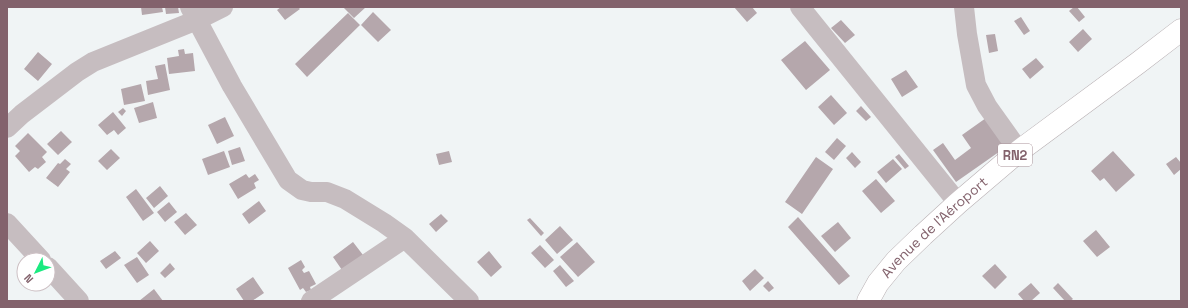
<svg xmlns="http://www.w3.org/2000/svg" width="1188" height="308" font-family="'Space Grotesk',sans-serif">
<rect width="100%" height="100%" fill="#f0f4f5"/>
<path fill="#b5a7ac" d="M 141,7 L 162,7 L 163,12 L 142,15 Z
M 165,7 L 178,7 L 179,13 L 166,14 Z
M 281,7 L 298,7 L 300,9 L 285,20 L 277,10 Z
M 343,7 L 366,7 L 354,18 Z
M 734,7 L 752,7 L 757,13 L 747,22 Z
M 1074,7 L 1077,7 L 1085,17 L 1079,22 L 1069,11 Z
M 373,12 L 391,30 L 378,42 L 361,25 Z
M 348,13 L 360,25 L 307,77 L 295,64 Z
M 1021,17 L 1030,31 L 1024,35 L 1014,21 Z
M 841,20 L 855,35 L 845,43 L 831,28 Z
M 1083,29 L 1092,39 L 1078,52 L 1069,42 Z
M 995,34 L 998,51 L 989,53 L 986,35 Z
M 805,41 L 830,70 L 806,90 L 781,60 Z
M 184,49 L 185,54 L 193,53 L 195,71 L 169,74 L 167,58 L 179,56 L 178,50 Z
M 38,52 L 52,64 L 38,81 L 24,69 Z
M 1036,58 L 1044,67 L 1030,79 L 1022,69 Z
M 165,64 L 170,90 L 148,95 L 146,81 L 158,79 L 155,66 Z
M 906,70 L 918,87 L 902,97 L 891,79 Z
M 141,84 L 145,101 L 124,105 L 121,89 Z
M 831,95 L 847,113 L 834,125 L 818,107 Z
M 153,102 L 157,118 L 139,123 L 134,108 Z
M 861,106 L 871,117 L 866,121 L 856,111 Z
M 123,108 L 126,111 L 122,116 L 118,112 Z
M 113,112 L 126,128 L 118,135 L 114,130 L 107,135 L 98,125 Z
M 225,117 L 234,136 L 217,144 L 208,125 Z
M 986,118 L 1006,147 L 956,182 L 933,150 L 943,143 L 955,160 L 971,148 L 962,135 Z
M 61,131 L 72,142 L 58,155 L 47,144 Z
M 28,133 L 47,152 L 42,157 L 46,162 L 38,169 L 35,167 L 29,172 L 15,156 L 20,151 L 15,146 Z
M 837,138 L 846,146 L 834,160 L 825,152 Z
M 240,147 L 245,161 L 232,165 L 228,151 Z
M 111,149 L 120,158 L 107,170 L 98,161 Z
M 224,151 L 230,167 L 208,175 L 202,159 Z
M 449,151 L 452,162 L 439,165 L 436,154 Z
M 1113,151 L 1135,175 L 1116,192 L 1104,178 L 1100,181 L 1091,171 Z
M 852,152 L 861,162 L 855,168 L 846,158 Z
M 899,154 L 909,166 L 905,169 L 895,157 Z
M 816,157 L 833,169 L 802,214 L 785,202 Z
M 1176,157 L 1181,163 L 1181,169 L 1174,175 L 1166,164 Z
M 65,159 L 71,164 L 66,169 L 70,172 L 58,187 L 46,178 L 58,163 L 60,164 Z
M 893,159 L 902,169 L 886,183 L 877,172 Z
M 246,174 L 249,178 L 255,174 L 259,180 L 254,183 L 256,188 L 238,199 L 229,184 Z
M 876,179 L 895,201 L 881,213 L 862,191 Z
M 160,186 L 168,196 L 154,208 L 146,198 Z
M 136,189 L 154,213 L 143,221 L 126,197 Z
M 259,201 L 266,211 L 249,224 L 242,214 Z
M 169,202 L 177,212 L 165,222 L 157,212 Z
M 186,213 L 197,225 L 185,235 L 174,222 Z
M 441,214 L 448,221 L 436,232 L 429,224 Z
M 798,217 L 850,276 L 839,285 L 788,227 Z
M 530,218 L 544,233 L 541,236 L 527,220 Z
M 838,222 L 851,238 L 835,252 L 821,236 Z
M 560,226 L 573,240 L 557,254 L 545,240 Z
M 1096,230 L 1110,247 L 1097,257 L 1083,241 Z
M 150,241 L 159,251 L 146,263 L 137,253 Z
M 353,242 L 363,255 L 342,270 L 333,257 Z
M 577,242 L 595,262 L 578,277 L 560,257 Z
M 540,245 L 554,260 L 545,268 L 531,253 Z
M 115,251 L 121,258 L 106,269 L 100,261 Z
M 489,251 L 502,267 L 491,277 L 477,262 Z
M 137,257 L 149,275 L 137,283 L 124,265 Z
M 301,260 L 305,267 L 302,270 L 304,273 L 309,271 L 316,284 L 310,287 L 311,290 L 306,292 L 303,288 L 300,290 L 288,268 Z
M 170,263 L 175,269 L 165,278 L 160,273 Z
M 995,264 L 1007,277 L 995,289 L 982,276 Z
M 560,265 L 574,281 L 566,287 L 553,271 Z
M 755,269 L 764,278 L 750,291 L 742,281 Z
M 253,277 L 264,293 L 252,301 L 244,301 L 236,289 Z
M 768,281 L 774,288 L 769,292 L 763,286 Z
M 1031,283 L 1040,293 L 1031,301 L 1024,301 L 1018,294 Z
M 1058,283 L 1073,299 L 1070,301 L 1065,301 L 1053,288 Z
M 154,289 L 163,301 L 139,301 Z"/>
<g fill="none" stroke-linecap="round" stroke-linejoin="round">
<g stroke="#b8b0b3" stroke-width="23">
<g id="trunk">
<path id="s1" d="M 868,301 L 878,283 L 896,261 L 923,235 L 958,203 L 1019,151 L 1138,63 L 1181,30"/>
</g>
</g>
<path stroke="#c6bdc0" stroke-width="20" d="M 190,7 L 232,86 L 288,180 L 302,190 L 311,192 L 327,192 L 345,199 L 384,223 L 405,238 L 469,301
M 800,7 L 958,203
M 964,7 L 967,34 L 976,85 L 987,106 L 1019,151
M 7,128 L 22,114 L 77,72 L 93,62 L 197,20 L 223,7
M 7,223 L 41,260
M 48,267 L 79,301
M 311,301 L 405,238"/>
<use href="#trunk" stroke="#fff" stroke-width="22"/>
</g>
<g text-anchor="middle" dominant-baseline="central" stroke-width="4" stroke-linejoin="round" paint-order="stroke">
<rect fill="#fff" stroke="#a89198" stroke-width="1" x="998" y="144" width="34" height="22" rx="3"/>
<g font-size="13" font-weight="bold" fill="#83626c">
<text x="1015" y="155">RN2</text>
</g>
<g font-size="14" fill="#83626c" stroke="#fff">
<text stroke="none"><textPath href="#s1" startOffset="100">Avenue de l'Aéroport</textPath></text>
</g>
</g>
<rect width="1188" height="308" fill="none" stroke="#83626c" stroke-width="16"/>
<g transform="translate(36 272) rotate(228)"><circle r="19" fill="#ffffff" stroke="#cdc0c4"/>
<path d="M0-3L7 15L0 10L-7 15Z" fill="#1bea80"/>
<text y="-6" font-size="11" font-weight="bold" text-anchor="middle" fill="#83626c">N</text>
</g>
</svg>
